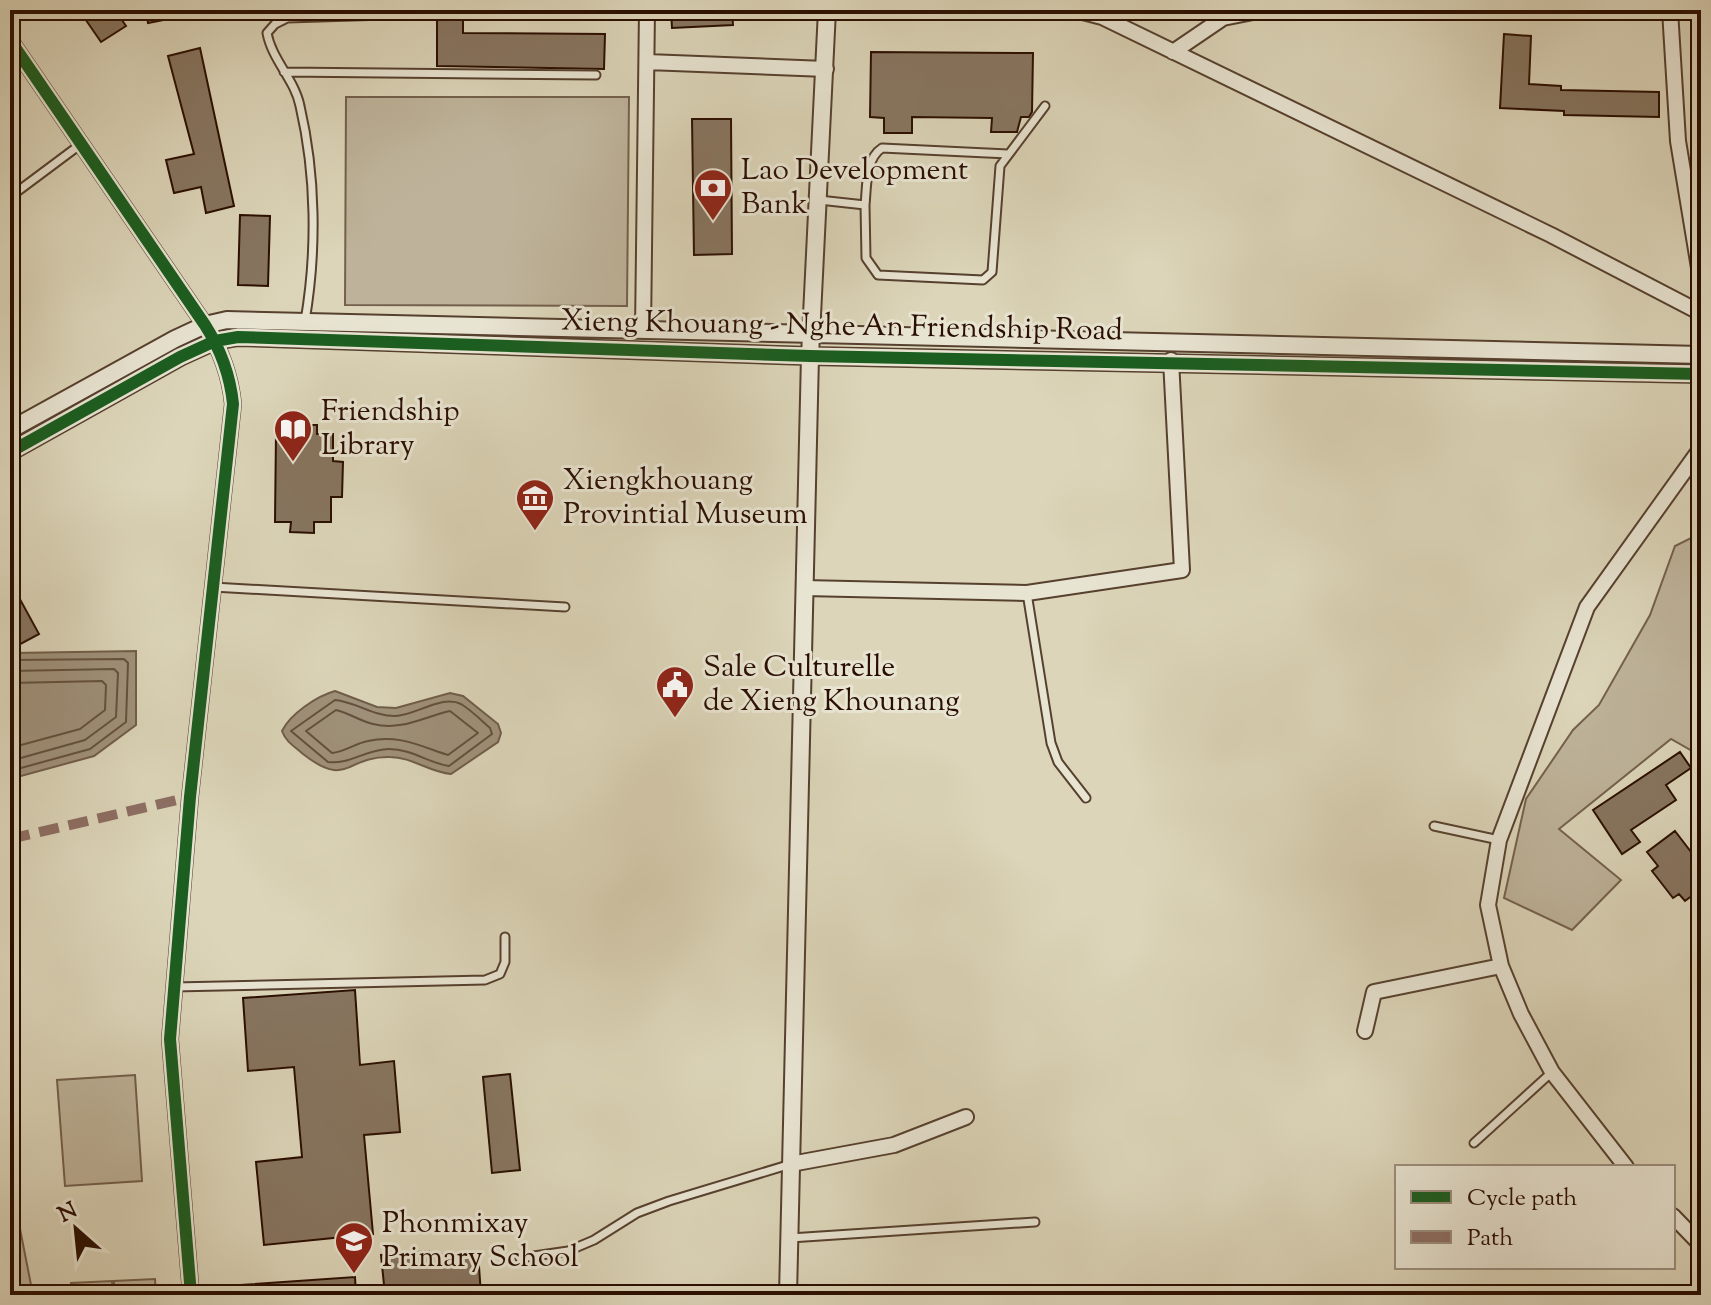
<svg xmlns="http://www.w3.org/2000/svg" width="1711" height="1305" font-family="'Sorts Mill Goudy',serif">
<rect width="100%" height="100%" fill="#dcd5b9"/>
<filter id="stains"><feTurbulence type="fractalNoise" baseFrequency=".0025" numOctaves="4"/><feColorMatrix values="0 0 0 0 .2 0 0 0 0 .09 0 0 0 0 .02 0 0 0 .5 -.17"/></filter>
<radialGradient id="worn" r=".72"><stop offset=".6" stop-color="#630" stop-opacity="0"/><stop offset="1" stop-color="#630" stop-opacity=".3"/></radialGradient>
<path fill="#beb39a" stroke="#74604d" stroke-width="2" d="M 346,97 L 629,97 L 627,306 L 345,305 Z
M 1701,533 L 1701,756 L 1671,739 L 1559,829 L 1621,880 L 1572,930 L 1504,898 L 1526,799 L 1573,730 L 1599,705 L 1650,615 L 1675,546 Z
M 135,1075 L 142,1181 L 65,1186 L 57,1080 Z
M 10,1178 L 33,1295 L 10,1295 Z
M 155,1279 L 156,1295 L 114,1295 L 114,1281 Z
M 112,1281 L 113,1295 L 72,1295 L 71,1283 Z"/>
<path fill="#9f917a" stroke="#705d49" stroke-width="2" d="M 10,649 L 13,653 L 136,651 L 136,725 L 94,756 L 10,779 Z
M 335,691 L 377,707 L 396,708 L 450,693 L 463,696 L 498,724 L 501,733 L 498,742 L 451,774 C 429,772 412,757 390,757 C 345,756 348,789 303,754 C 294,746 286,742 282,731 C 290,714 317,696 335,691 Z"/>
<g fill="none" stroke-linecap="round" stroke-linejoin="round">
<path stroke="#64503d" stroke-width="2" d="M 10,660 L 124,659 L 128,663 L 126,722 L 90,749 L 10,771
M 10,671 L 114,669 L 118,673 L 116,717 L 85,740 L 10,761
M 10,683 L 102,681 L 106,685 L 105,710 L 80,729 L 10,748
M 335,700 C 356,702 373,716 395,716 C 415,716 442,694 461,704 C 471,710 481,720 490,728 L 492,734 L 449,766 C 428,763 412,749 389,749 C 367,749 349,765 328,762 L 291,731 Z
M 336,710 C 349,713 360,721 373,724 C 402,731 423,717 450,711 L 478,733 L 448,755 C 420,746 398,734 368,741 C 356,743 345,752 332,753 L 306,731 Z"/>
</g>
<path fill="#877560" stroke="#2a0e00" stroke-width="2" d="M 79,10 L 115,10 L 126,26 L 101,42 Z
M 146,10 L 183,10 L 184,16 L 148,23 Z
M 437,10 L 463,10 L 463,33 L 605,34 L 604,69 L 437,66 Z
M 671,10 L 732,10 L 733,25 L 672,28 Z
M 1504,34 L 1531,36 L 1529,84 L 1561,86 L 1561,90 L 1659,92 L 1659,117 L 1564,115 L 1564,111 L 1500,108 Z
M 200,48 L 234,206 L 206,213 L 201,187 L 174,193 L 166,160 L 194,154 L 168,56 Z
M 871,52 L 1033,53 L 1032,112 L 1029,117 L 1021,117 L 1017,132 L 991,132 L 992,118 L 912,117 L 912,133 L 884,133 L 884,118 L 870,117 Z
M 692,119 L 731,119 L 732,254 L 694,255 Z
M 240,215 L 270,216 L 268,286 L 238,285 Z
M 293,425 L 317,425 L 317,434 L 333,434 L 333,461 L 343,462 L 342,497 L 331,497 L 331,522 L 314,522 L 314,533 L 290,532 L 291,522 L 275,522 L 276,434 L 293,435 Z
M 10,581 L 39,634 L 15,647 L 10,638 Z
M 1680,752 L 1691,768 L 1666,785 L 1676,800 L 1631,830 L 1640,842 L 1622,854 L 1593,810 Z
M 1675,831 L 1701,865 L 1701,889 L 1685,901 L 1679,894 L 1673,898 L 1652,871 L 1658,866 L 1647,852 Z
M 355,990 L 360,1065 L 394,1061 L 400,1132 L 364,1135 L 373,1234 L 264,1245 L 256,1162 L 302,1157 L 294,1067 L 248,1071 L 243,998 Z
M 510,1074 L 520,1170 L 492,1173 L 483,1077 Z
M 429,1251 L 429,1255 L 478,1252 L 481,1295 L 385,1295 L 381,1255 Z
M 355,1277 L 356,1295 L 241,1295 L 241,1285 Z"/>
<g fill="none" stroke-linecap="round" stroke-linejoin="round">
<g stroke="#56402e" stroke-width="11">
<path id="service" d="M 284,72 L 596,75
M 10,197 L 81,144
M 819,200 L 865,205 L 866,258 L 878,275 L 983,280 L 992,272 L 1000,166 L 1045,106
M 865,205 C 867,187 865,159 882,148 L 1008,154
M 305,321 C 317,251 316,175 300,106 C 295,80 272,60 267,33 L 275,24 L 287,18 L 420,14 L 427,10
M 213,587 L 565,607
M 1027,593 L 1051,743 L 1058,762 L 1086,798
M 1434,826 L 1499,840
M 174,987 L 485,980 L 500,974 L 505,962 L 505,937
M 1474,1143 L 1552,1072
M 790,1238 L 1035,1222
M 520,1258 L 568,1251 L 594,1240 L 637,1213 L 669,1201 L 791,1164"/>
</g>
<g stroke="#56402e" stroke-width="18">
<path id="minor" d="M 1075,10 L 1102,17 L 1551,235 L 1701,313
M 1670,10 L 1678,141 L 1701,280
M 10,40 L 205,325 C 221,350 230,374 233,404 L 190,797 L 170,1039 L 191,1295
M 1173,52 L 1223,18 L 1263,10
M 647,62 L 826,69
M 643,330 L 647,10
M 804,588 L 1027,593 L 1182,570 L 1171,360
M 1365,1031 L 1374,992 L 1501,966
M 791,1164 L 894,1145 L 966,1117
M 1626,1167 L 1552,1072 L 1521,1014 L 1501,966 L 1488,905 L 1499,840 L 1587,607 L 1701,448
M 1673,1216 L 1701,1245"/>
</g>
<g stroke="#56402e" stroke-width="20">
<path id="tertiary" d="M 10,430 L 175,339 L 205,325 L 227,320 L 1701,355
M 10,452 L 180,357 L 215,341 L 238,337 L 810,356 L 1701,374
M 788,1295 L 810,356 L 827,10"/>
</g>
<use href="#service" stroke="#e8e4d2" stroke-width="7"/>
<use href="#minor" stroke="#e8e4d2" stroke-width="14"/>
<use href="#tertiary" stroke="#e8e4d2" stroke-width="16"/>
<path stroke="#8d6e63" stroke-width="10" stroke-dasharray="20 10" stroke-linecap="butt" d="M 10,839 L 190,797"/>
<g stroke="#e8e4d2" stroke-width="17">
<path id="cycleway" d="M 10,40 L 205,325 C 221,350 230,374 233,404 L 190,797 L 170,1039 L 191,1295
M 10,452 L 180,357 L 215,341 L 238,337 L 810,356 L 1701,374"/>
</g>
<use href="#cycleway" stroke="#1b5e20" stroke-width="12"/>
</g>
<defs>
<g id="bank-pin" transform="scale(2)"><path d="M0 17L-7.5 6A9.5 9.5 0 1 1 7.5 6Z" fill="#8f2418" stroke="#e8e4d2"/><path d="M-6-4H6V4H-6ZM0-2.3a2.3 2.3 0 1 0 0 4.6a2.3 2.3 0 1 0 0-4.6Z" fill="#fff"/></g>
<g id="library-pin" transform="scale(2)"><path d="M0 17L-7.5 6A9.5 9.5 0 1 1 7.5 6Z" fill="#8f2418" stroke="#e8e4d2"/><path d="M-6-4Q-3-5.5-.7-3.5V5Q-3 3-6 4ZM6-4Q3-5.5 .7-3.5V5Q3 3 6 4Z" fill="#fff"/></g>
<g id="museum-pin" transform="scale(2)"><path d="M0 17L-7.5 6A9.5 9.5 0 1 1 7.5 6Z" fill="#8f2418" stroke="#e8e4d2"/><path d="M0-6L6-3V-2H-6V-3ZM-5-1h2V3h-2ZM-1-1h2V3h-2ZM3-1h2V3H3ZM-6 4H6V6H-6Z" fill="#fff"/></g>
<g id="civic-pin" transform="scale(2)"><path d="M0 17L-7.5 6A9.5 9.5 0 1 1 7.5 6Z" fill="#8f2418" stroke="#e8e4d2"/><path d="M-.6-6.5H3V-4.5H.6V-3L4-1V1h2V6H-6V1h2V-1L-.6-3ZM-1.2 2.5V6h2.4V2.5Z" fill="#fff"/></g>
<g id="school-pin" transform="scale(2)"><path d="M0 17L-7.5 6A9.5 9.5 0 1 1 7.5 6Z" fill="#8f2418" stroke="#e8e4d2"/><path d="M0-5L7-2L0 1L-7-2ZM-4 1L0 2.5L4 1V4Q0 6-4 4Z" fill="#fff"/></g>
</defs>
<g fill-rule="evenodd">
<use href="#bank-pin" x="713" y="188"/>
<use href="#library-pin" x="293" y="429"/>
<use href="#museum-pin" x="535" y="498"/>
<use href="#civic-pin" x="675" y="685"/>
<use href="#school-pin" x="354" y="1241"/>
</g>
<g text-anchor="middle" dominant-baseline="central" stroke-width="6" stroke-linejoin="round" paint-order="stroke">
<g font-size="30" fill="#2a0e00" stroke="#e8e4d2" text-anchor="start">
<text x="741" y="171">Lao Development<tspan x="741" dy="34">Bank</tspan></text>
<text x="321" y="412">Friendship<tspan x="321" dy="34">Library</tspan></text>
<text x="563" y="481">Xiengkhouang<tspan x="563" dy="34">Provintial Museum</tspan></text>
<text x="703" y="668">Sale Culturelle<tspan x="703" dy="34">de Xieng Khounang</tspan></text>
<text x="382" y="1224">Phonmixay<tspan x="382" dy="34">Primary School</tspan></text>
</g>
<g font-size="30" fill="#2a0e00" stroke="#e8e4d2">
<text transform="translate(842 327) rotate(1)">Xieng Khouang - Nghe An Friendship Road</text>
</g>
</g>
<rect width="1711" height="1305" fill="none" stroke="#dcd5b9" stroke-width="40"/>
<rect x="12" y="12" width="1687" height="1281" fill="none" stroke="#2a0e00" stroke-width="4"/>
<rect x="20" y="20" width="1671" height="1265" fill="none" stroke="#2a0e00" stroke-width="2"/>
<rect x="1395" y="1165" width="280" height="104" fill="#e8e4d2" stroke="#9c8e7e" stroke-width="2"/>
<rect x="1411" y="1191" width="40" height="12" fill="#1b5e20" stroke="#9c8e7e" stroke-width="2"/>
<text x="1467" y="1205" font-size="24" fill="#2a0e00">Cycle path</text>
<rect x="1411" y="1231" width="40" height="12" fill="#8d6e63" stroke="#9c8e7e" stroke-width="2"/>
<text x="1467" y="1245" font-size="24" fill="#2a0e00">Path</text>
<g transform="translate(76 1229) rotate(333)" stroke="#e8e4d2" stroke-width="6" paint-order="stroke">
<path d="M0-6L14 30L0 20L-14 30Z" fill="#2a0e00"/>
<text y="-12" font-size="22" font-weight="bold" text-anchor="middle" fill="#2a0e00">N</text>
</g>
<rect width="100%" height="100%" filter="url(#stains)"/>
<rect width="100%" height="100%" fill="url(#worn)"/>
</svg>
